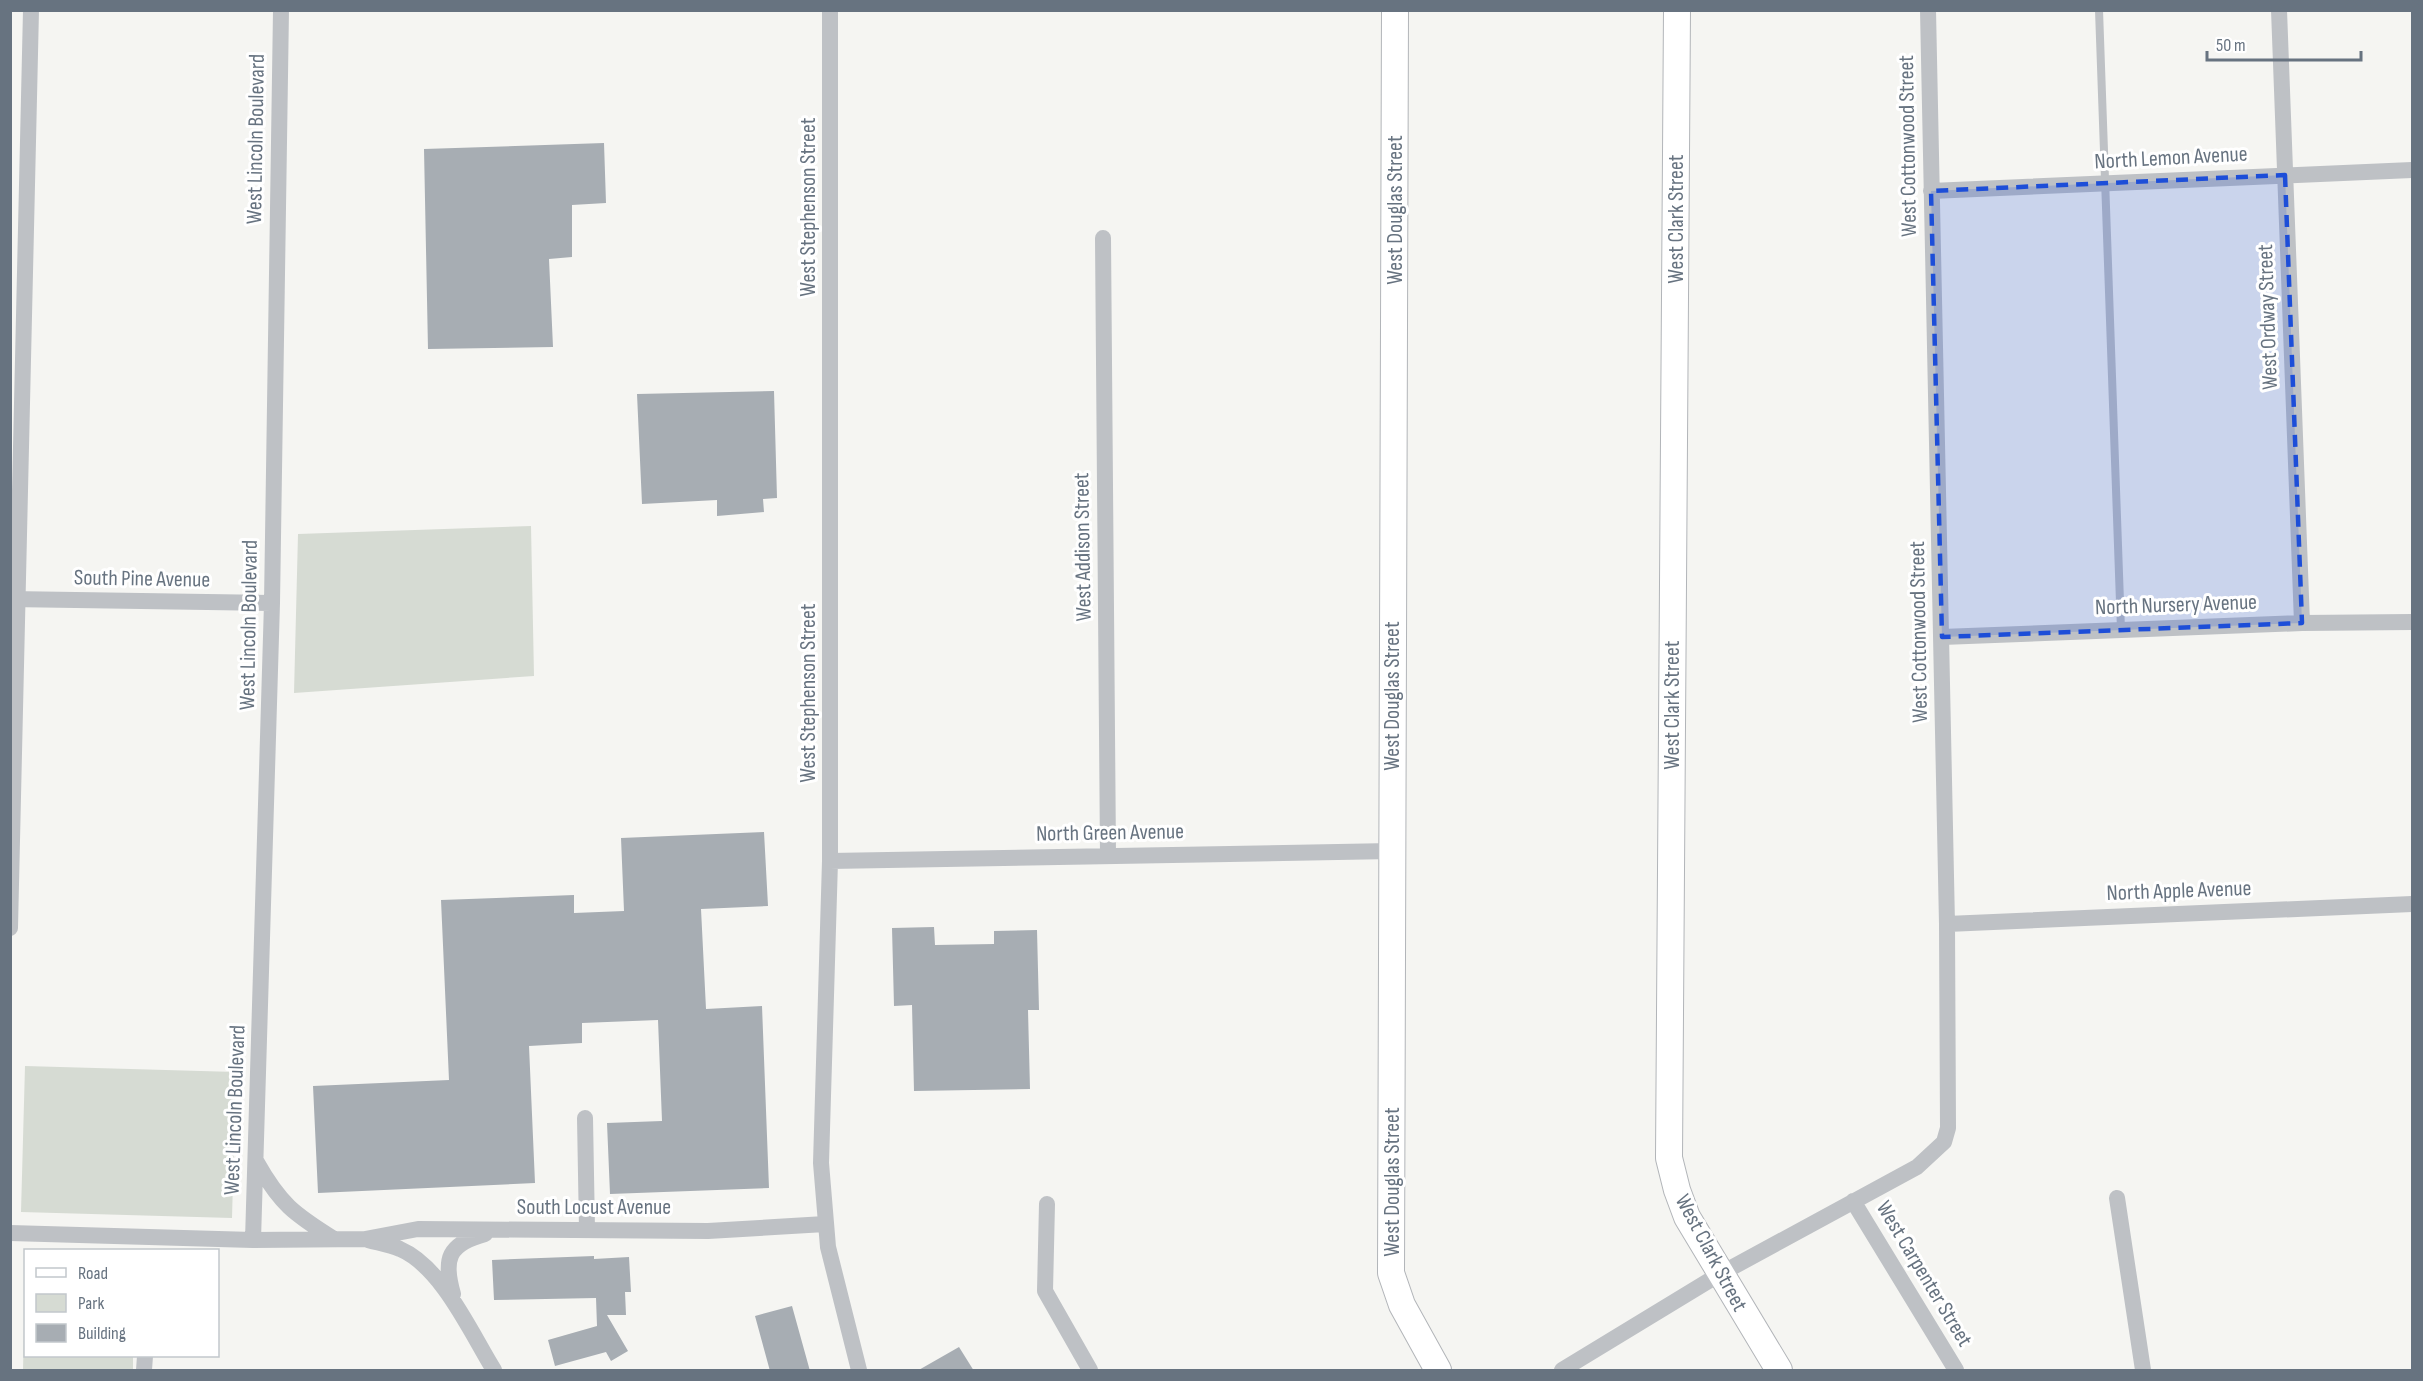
<svg xmlns="http://www.w3.org/2000/svg" width="2423" height="1381" font-family="'Sofia Sans Condensed',sans-serif">
<rect width="100%" height="100%" fill="#f5f5f2"/>
<path fill="#d6dbd3" d="M 531,526 L 534,676 L 294,693 L 298,534 Z
M 25,1066 L 236,1072 L 232,1218 L 21,1212 Z
M 25,1282 L 26,1356 L 133,1356 L 133,1370 L 23,1370 Z"/>
<path fill="#a7adb3" d="M 604,143 L 606,203 L 572,205 L 572,257 L 549,259 L 553,347 L 428,349 L 424,149 Z
M 774,391 L 777,498 L 763,499 L 764,512 L 717,516 L 717,500 L 642,504 L 637,394 Z
M 764,832 L 768,906 L 701,909 L 706,1009 L 762,1006 L 769,1188 L 610,1194 L 607,1123 L 662,1121 L 658,1020 L 582,1023 L 582,1043 L 529,1046 L 535,1183 L 318,1193 L 313,1086 L 449,1080 L 441,900 L 574,895 L 574,913 L 624,911 L 621,838 Z
M 934,927 L 935,945 L 994,944 L 994,931 L 1037,930 L 1039,1010 L 1028,1010 L 1030,1089 L 914,1091 L 912,1005 L 894,1006 L 892,928 Z
M 594,1256 L 594,1259 L 629,1257 L 631,1292 L 625,1292 L 626,1315 L 607,1315 L 628,1351 L 611,1361 L 606,1352 L 555,1366 L 548,1340 L 597,1326 L 596,1298 L 494,1300 L 492,1260 Z
M 792,1306 L 810,1371 L 770,1371 L 755,1316 Z
M 959,1347 L 974,1371 L 917,1371 Z"/>
<g fill="none" stroke-linecap="round" stroke-linejoin="round">
<g stroke="#b2b5b9" stroke-width="28">
<path id="primary" d="M 1395,10 L 1391,1273 L 1402,1305 L 1438,1370
M 1677,10 L 1669,1158 L 1677,1190 L 1687,1217 L 1779,1370"/>
</g>
<path stroke="#bec1c5" stroke-width="8" d="M 2099,10 L 2121,630"/>
<path stroke="#bec1c5" stroke-width="16" d="M 830,10 L 830,861 L 821,1163 L 828,1247 L 859,1370
M 2279,10 L 2302,623
M 1931,191 L 2412,170
M 1103,238 L 1108,855
M 10,599 L 272,603
M 1942,637 L 2302,623 L 2412,622
M 830,861 L 1392,851
M 1947,924 L 2412,904
M 10,928 L 31,10
M 585,1118 L 587,1230
M 256,1161 C 280,1204 294,1214 334,1239
M 2117,1198 L 2143,1370
M 1853,1201 L 1956,1370
M 1047,1204 L 1045,1291 L 1090,1370
M 10,1233 L 253,1240 L 365,1239 L 418,1229 L 708,1231 L 825,1224
M 253,1240 L 272,603 L 281,10
M 368,1240 C 379,1243 390,1245 400,1249 C 442,1267 471,1333 494,1370
M 453,1294 C 443,1259 448,1244 485,1234
M 144,1370 L 145,1356
M 1562,1370 L 1720,1274 L 1917,1167 L 1944,1142 L 1948,1128 L 1947,924 L 1928,10"/>
<use href="#primary" stroke="#fff" stroke-width="26"/>
</g>
<path fill="#1d4ed8" fill-opacity="0.2" stroke="#1d4ed8" stroke-width="4.5" stroke-dasharray="12 8" stroke-linejoin="round" d="M 2285,175 L 2302,623 L 1942,637 L 1931,191 Z"/>
<g text-anchor="middle" dominant-baseline="central" stroke-width="6" stroke-linejoin="round" paint-order="stroke">
<g font-size="22" fill="#677380" stroke="#fff">
<text transform="translate(256 139) rotate(-89)">West Lincoln Boulevard</text>
<text transform="translate(1908 146) rotate(-91)">West Cottonwood Street</text>
<text transform="translate(2171 158) rotate(-3)">North Lemon Avenue</text>
<text transform="translate(808 207) rotate(-90)">West Stephenson Street</text>
<text transform="translate(1395 210) rotate(-90)">West Douglas Street</text>
<text transform="translate(1676 219) rotate(-90)">West Clark Street</text>
<text transform="translate(2268 317) rotate(-92)">West Ordway Street</text>
<text transform="translate(1083 547) rotate(-91)">West Addison Street</text>
<text transform="translate(142 579) rotate(1)">South Pine Avenue</text>
<text transform="translate(2176 605) rotate(-2)">North Nursery Avenue</text>
<text transform="translate(249 625) rotate(-89)">West Lincoln Boulevard</text>
<text transform="translate(1919 632) rotate(-91)">West Cottonwood Street</text>
<text transform="translate(808 693) rotate(-90)">West Stephenson Street</text>
<text transform="translate(1392 696) rotate(-90)">West Douglas Street</text>
<text transform="translate(1672 705) rotate(-90)">West Clark Street</text>
<text transform="translate(1110 833) rotate(-1)">North Green Avenue</text>
<text transform="translate(2179 891) rotate(-2)">North Apple Avenue</text>
<text transform="translate(235 1110) rotate(-88)">West Lincoln Boulevard</text>
<text transform="translate(1392 1182) rotate(-90)">West Douglas Street</text>
<text x="594" y="1207">South Locust Avenue</text>
<text transform="translate(1711 1253) rotate(62)">West Clark Street</text>
<text transform="translate(1924 1274) rotate(59)">West Carpenter Street</text>
</g>
</g>
<rect width="2423" height="1381" fill="none" stroke="#677380" stroke-width="24"/>
<rect x="24" y="1249" width="195" height="108" fill="#ffffff" stroke="#c2c7cc" stroke-width="1.5"/>
<rect x="36" y="1268" width="30" height="9" fill="#ffffff" stroke="#c2c7cc" stroke-width="1.5"/>
<text x="78" y="1279" font-size="18" fill="#677380">Road</text>
<rect x="36" y="1294" width="30" height="18" fill="#d6dbd3" stroke="#c2c7cc" stroke-width="1.5"/>
<text x="78" y="1309" font-size="18" fill="#677380">Park</text>
<rect x="36" y="1324" width="30" height="18" fill="#a7adb3" stroke="#c2c7cc" stroke-width="1.5"/>
<text x="78" y="1339" font-size="18" fill="#677380">Building</text>
<path d="M2207 51v9h154v-9" fill="none" stroke="#677380" stroke-width="3"/>
<text x="2216" y="51" font-size="18" fill="#677380" stroke="#ffffff" stroke-width="4.5" paint-order="stroke">50 m</text>
</svg>
